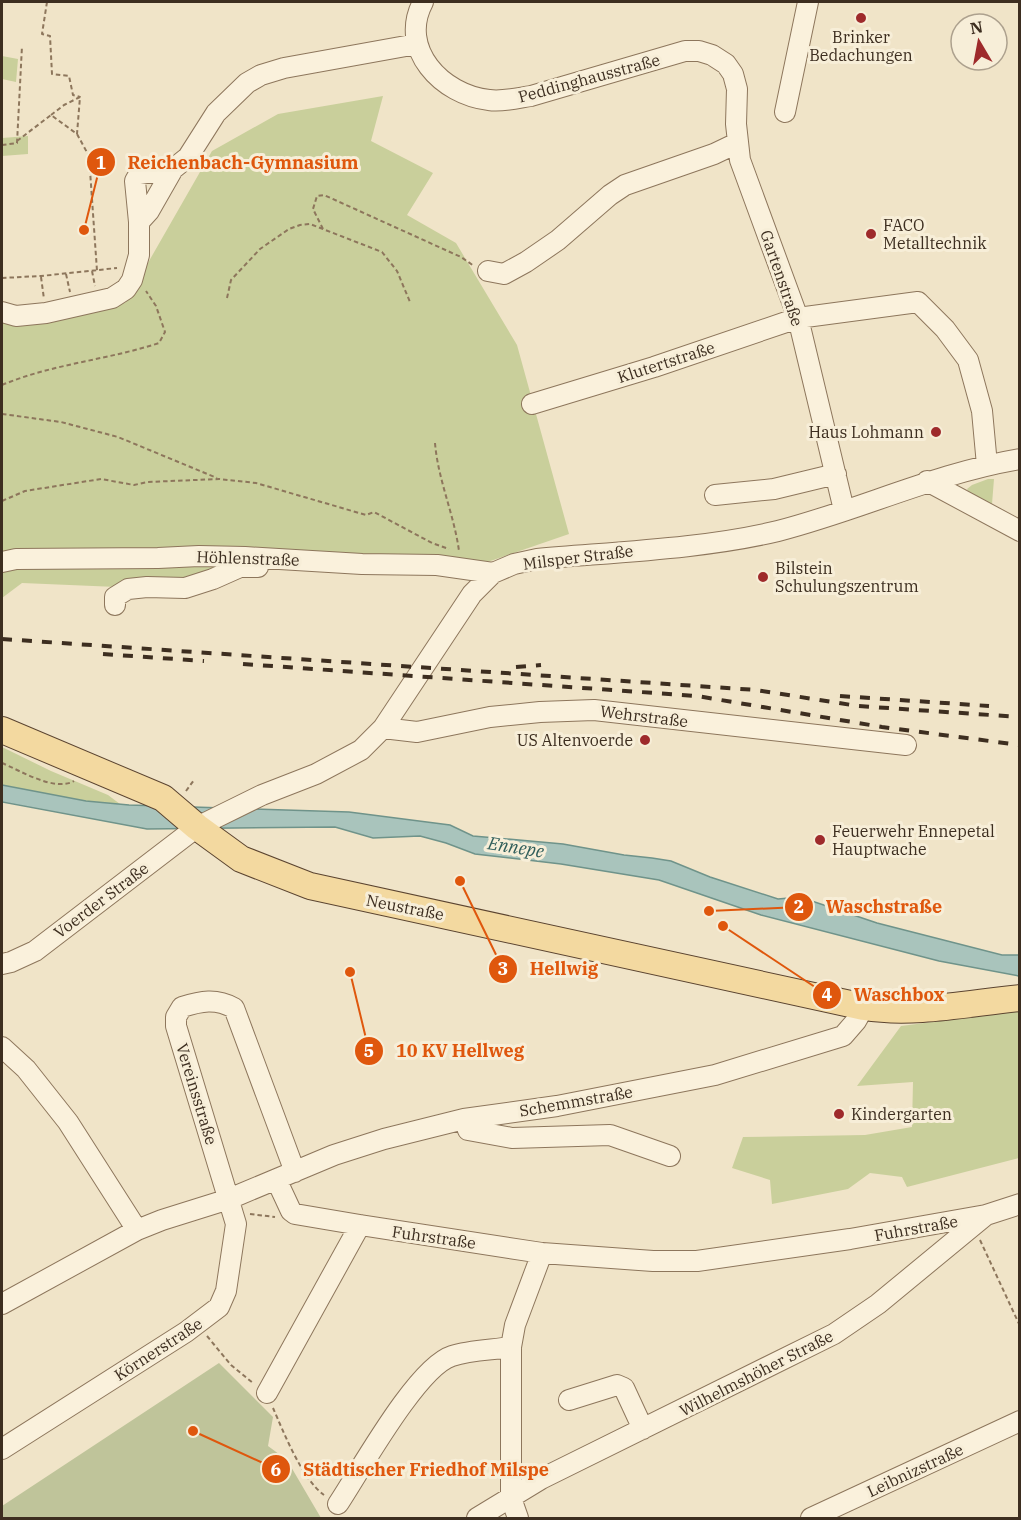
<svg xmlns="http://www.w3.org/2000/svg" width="1021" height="1520" font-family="'IBM Plex Serif',serif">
<rect width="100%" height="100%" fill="#f0e4c8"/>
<path fill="#c9cf9b" d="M 2,56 L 18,59 L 16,82 L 2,79 Z
M 383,96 L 371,141 L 433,173 L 407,215 L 456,243 L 517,345 L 569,534 L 476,566 L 242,556 L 198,576 L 117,587 L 22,583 L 2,598 L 2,314 L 125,303 L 212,151 L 278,114 Z
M 28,136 L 28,154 L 2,156 L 2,138 Z
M 988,479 L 994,479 L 992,504 L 970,495 L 967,489 L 972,485 Z
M 2,747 L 51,771 L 108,795 L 120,804 L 86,801 L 2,785 Z
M 1019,1011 L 1019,1158 L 907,1187 L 902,1177 L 870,1173 L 848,1189 L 772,1204 L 770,1180 L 732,1168 L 743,1137 L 865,1135 L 912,1127 L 913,1082 L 857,1086 L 901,1026 Z"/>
<path fill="#bfc49a" d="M 219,1363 L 273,1417 L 268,1446 L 287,1460 L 321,1518 L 2,1518 L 2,1506 Z"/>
<path fill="#a9c4bc" stroke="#6f938a" stroke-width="1.5" d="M 2,785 L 86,801 L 129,805 L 349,812 L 450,825 L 473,836 L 563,844 L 624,855 L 652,858 L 671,861 L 710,877 L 778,899 L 800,897 L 877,923 L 1002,955 L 1019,955 L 1019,976 L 939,961 L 761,915 L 659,880 L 561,864 L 475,854 L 446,843 L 420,836 L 373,838 L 335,827 L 147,829 L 2,802 Z"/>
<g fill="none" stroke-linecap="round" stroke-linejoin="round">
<g stroke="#8d765c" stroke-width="22">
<path id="minor" d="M 423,2 C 398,49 442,95 489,100 C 503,102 518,98 531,96 L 685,51 L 699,51 L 712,55 L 726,64 L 733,74 L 737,89 L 736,124 L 740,160 L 798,318 L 844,510
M 785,112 L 808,2
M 139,222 L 149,211 L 173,169 L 188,157 L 216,113 L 247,83 L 261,75 L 284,68 L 417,44
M 488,271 L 504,274 L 526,262 L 558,240 L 610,195 L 625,185 L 714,154 L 737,143
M 2,312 L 16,316 L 46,313 L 112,298 L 126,289 L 132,280 L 139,255 L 139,222 L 135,181 L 139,174 L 173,169
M 532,404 L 654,367 L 798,318 L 918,302 L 945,329 L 968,360 L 982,411 L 987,465
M 927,481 L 1020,531
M 715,495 L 774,489 L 836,474
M 2,562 L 16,559 L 158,558 L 199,556 L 245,557 L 362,564 L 437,565 L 493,573
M 115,605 L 115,597 L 128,589 L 147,587 L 185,588 L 213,579 L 240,567 L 258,567
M 383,728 L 417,732 L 490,717 L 540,712 L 594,710 L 906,745
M 2,964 L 11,962 L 35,951 L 197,827 L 262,795 L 316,774 L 361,750 L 383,728 L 472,594 L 493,573 L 514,564 L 537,559 C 615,552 703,549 778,531 C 860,510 936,473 1020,459
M 2,1047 L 26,1069 L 68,1122 L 137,1230
M 464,1119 L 468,1130 L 512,1138 L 610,1135 L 670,1156
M 277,1181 L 291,1211 L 295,1214 L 360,1225 L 542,1253 L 653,1261 L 697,1261 L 850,1239 L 986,1215
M 2,1304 L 137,1230 L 162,1220 L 229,1199 L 334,1155 L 384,1139 L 464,1119 L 557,1106 L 715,1075 L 843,1036 L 856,1021 L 864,1007
M 267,1393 L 360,1225
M 569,1400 L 617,1385 L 624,1388 L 643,1429
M 2,1449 L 186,1332 L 219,1307 L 226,1291 L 236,1224 L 176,1026 L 176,1017 L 182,1007 C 201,1001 216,998 234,1008 L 295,1172
M 338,1504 C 360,1471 417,1367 452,1356 C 470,1350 492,1350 511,1347
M 477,1518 L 541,1479 L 834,1334 L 878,1304 L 986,1215 L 1020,1204
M 518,1518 L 511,1498 L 511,1347 L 515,1325 L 542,1253
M 811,1518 L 1020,1421"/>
</g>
<g stroke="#5b4430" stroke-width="28">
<path id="major" d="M 2,730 L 163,798 L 197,827 L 241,859 L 310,886 L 864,1007 C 915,1015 969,1003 1020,998"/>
</g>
<path stroke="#8d765c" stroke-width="2" stroke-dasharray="4.5 3" stroke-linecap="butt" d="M 47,2 L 42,34 L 50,36 L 52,74 L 69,76 L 73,95 L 80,97
M 51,115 L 64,105 L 80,97 L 77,134
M 17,141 L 51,115 L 77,134 L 89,156 L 97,271
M 2,145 L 17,143 L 22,46
M 323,229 L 313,209 L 317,196 L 324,195 L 461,257 L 474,266
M 92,271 L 95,286
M 66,274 L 70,292
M 41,277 L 44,299
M 2,278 L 41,276 L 117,268
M 227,298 L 231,280 L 260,249 L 289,229 L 300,225 L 310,224 L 382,252 L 397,271 L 410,302
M 2,385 C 52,364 107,360 159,343 L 165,332 L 156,306 L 146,291
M 2,414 L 61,422 L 118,437 L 217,478
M 435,443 C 438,480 454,514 459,551
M 2,501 L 25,491 L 101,479 L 134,485 L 147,482 L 219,479 L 256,483 L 366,515 L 374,512 L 432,543 L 449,549
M 2,763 C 21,771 55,792 74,781
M 186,791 L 194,780
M 250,1214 L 275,1217
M 980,1240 L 1020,1326
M 207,1336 L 231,1365 L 253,1383
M 273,1408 C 284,1433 302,1479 324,1495"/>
<use href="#minor" stroke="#faf1dc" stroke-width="20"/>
<use href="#major" stroke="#f3d9a0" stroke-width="26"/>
<path stroke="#3d2e20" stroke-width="4" stroke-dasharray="10 10" stroke-linecap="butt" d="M 2,639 L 756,690 L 858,706 L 1020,717
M 103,654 L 204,661
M 243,664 L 697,696 L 882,727 L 1020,745
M 516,667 L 541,665
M 840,696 L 989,706"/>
</g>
<g fill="#9e2a2b" stroke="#f7eed8" stroke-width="2">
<circle cx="861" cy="18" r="6"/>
<circle cx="871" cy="234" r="6"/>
<circle cx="936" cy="432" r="6"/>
<circle cx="763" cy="577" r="6"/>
<circle cx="645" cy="740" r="6"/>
<circle cx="820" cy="840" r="6"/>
<circle cx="839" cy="1114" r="6"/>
</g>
<g text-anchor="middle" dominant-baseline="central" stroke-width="6" stroke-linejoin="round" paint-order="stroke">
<g font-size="16" fill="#3d2e20" stroke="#f7eed8" text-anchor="start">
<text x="861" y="37" text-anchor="middle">Brinker<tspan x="861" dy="18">Bedachungen</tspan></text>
<text x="883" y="225">FACO<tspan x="883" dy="18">Metalltechnik</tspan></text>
<text x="924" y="432" text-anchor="end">Haus Lohmann</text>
<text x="775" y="568">Bilstein<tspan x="775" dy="18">Schulungszentrum</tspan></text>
<text x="633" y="740" text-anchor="end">US Altenvoerde</text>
<text x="832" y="831">Feuerwehr Ennepetal<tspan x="832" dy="18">Hauptwache</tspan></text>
<text x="851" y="1114">Kindergarten</text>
</g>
<g font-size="16" fill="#3d2e20" stroke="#f7eed8">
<text transform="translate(589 78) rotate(-15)">Peddinghausstraße</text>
<text transform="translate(782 278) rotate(71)">Gartenstraße</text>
<text transform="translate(666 362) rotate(-18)">Klutertstraße</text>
<text transform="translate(578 557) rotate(-7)">Milsper Straße</text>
<text transform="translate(248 558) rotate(2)">Höhlenstraße</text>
<text transform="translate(644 716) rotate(7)">Wehrstraße</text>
<text transform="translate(101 900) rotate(-37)">Voerder Straße</text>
<text transform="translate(405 907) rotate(11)">Neustraße</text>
<text transform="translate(197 1094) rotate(73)">Vereinsstraße</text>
<text transform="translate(576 1101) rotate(-10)">Schemmstraße</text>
<text transform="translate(916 1228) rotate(-10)">Fuhrstraße</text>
<text transform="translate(434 1237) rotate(8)">Fuhrstraße</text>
<text transform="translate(158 1349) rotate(-33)">Körnerstraße</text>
<text transform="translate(756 1373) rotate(-27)">Wilhelmshöher Straße</text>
<text transform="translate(915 1470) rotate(-25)">Leibnizstraße</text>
</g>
<g font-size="18" font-style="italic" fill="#2f5d5a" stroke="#f7eed8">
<text transform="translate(516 847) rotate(9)">Ennepe</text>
</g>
</g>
<path fill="none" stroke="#df570d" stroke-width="2" d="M84 230L101 162M709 911L799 907M460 881L503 969M723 926L827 995M350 972L369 1051M193 1431L276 1469"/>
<g fill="#df570d" stroke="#f7eed8" stroke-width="2">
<circle cx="84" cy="230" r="6"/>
<circle cx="709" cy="911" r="6"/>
<circle cx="460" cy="881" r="6"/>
<circle cx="723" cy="926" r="6"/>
<circle cx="350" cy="972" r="6"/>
<circle cx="193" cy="1431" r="6"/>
<circle cx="101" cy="162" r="15"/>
<circle cx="799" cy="907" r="15"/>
<circle cx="503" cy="969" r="15"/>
<circle cx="827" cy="995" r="15"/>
<circle cx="369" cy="1051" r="15"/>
<circle cx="276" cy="1469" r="15"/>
</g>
<g font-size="18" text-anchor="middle" font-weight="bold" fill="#fff">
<text x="101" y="169">1</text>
<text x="799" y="913">2</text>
<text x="503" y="975">3</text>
<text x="827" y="1001">4</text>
<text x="369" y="1057">5</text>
<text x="276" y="1476">6</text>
</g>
<g font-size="18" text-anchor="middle" font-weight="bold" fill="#df570d" stroke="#f7eed8" stroke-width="6" stroke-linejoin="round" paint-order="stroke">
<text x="243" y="169">Reichenbach-Gymnasium</text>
<text x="884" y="913">Waschstraße</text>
<text x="564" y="975">Hellwig</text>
<text x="899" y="1001">Waschbox</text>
<text x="460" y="1057">10 KV Hellweg</text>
<text x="426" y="1476">Städtischer Friedhof Milspe</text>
</g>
<rect width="1021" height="1520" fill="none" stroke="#3d2e20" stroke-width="6"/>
<g transform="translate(979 42) rotate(350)"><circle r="28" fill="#f7eed8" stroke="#ada18e" stroke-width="1.5"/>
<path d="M0-4.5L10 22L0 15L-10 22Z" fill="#9e2a2b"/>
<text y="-9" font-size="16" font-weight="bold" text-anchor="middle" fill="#3d2e20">N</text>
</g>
</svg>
